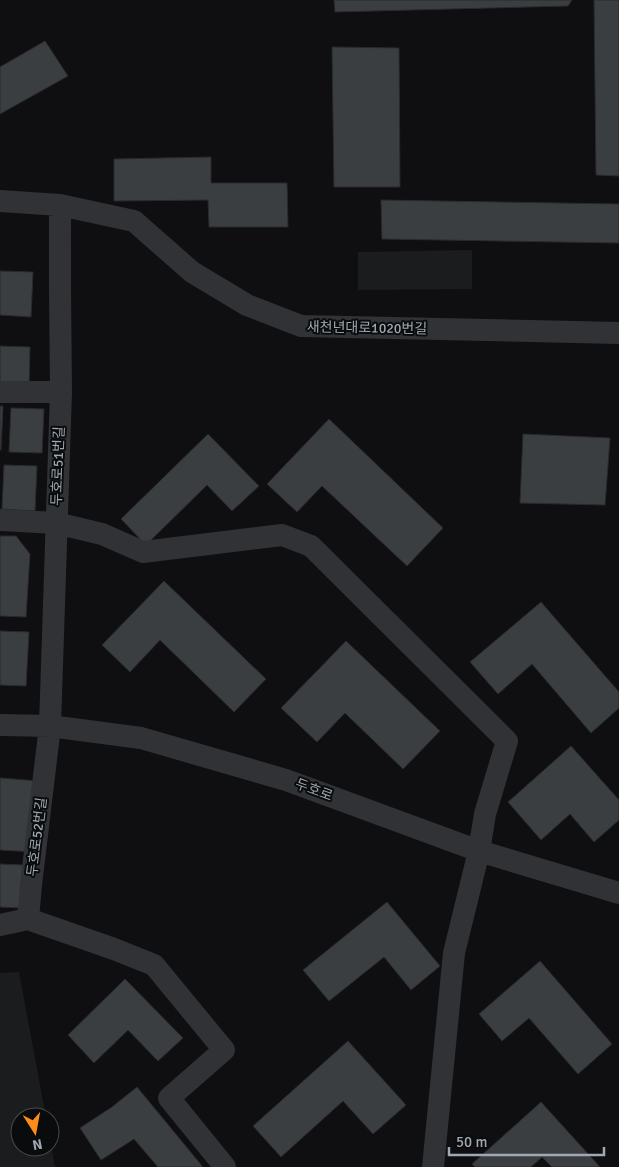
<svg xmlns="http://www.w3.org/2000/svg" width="619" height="1167" font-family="Signika,'Noto Sans KR',sans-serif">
<rect width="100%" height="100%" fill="#0f0f11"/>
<path fill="#1b1c1e" d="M 472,250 L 472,289 L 358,290 L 358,252 Z
M 19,972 L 46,1117 L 20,1117 L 20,1147 L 50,1147 L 50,1139 L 55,1167 L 0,1167 L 0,973 Z"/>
<path fill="#3b3e41" stroke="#292a2d" d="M 334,0 L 572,0 L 568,6 L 335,12 Z
M 594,0 L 619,0 L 619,176 L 596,175 Z
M 45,41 L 68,76 L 0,114 L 0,67 Z
M 332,47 L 399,48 L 400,187 L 334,187 Z
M 211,157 L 211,183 L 287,183 L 288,227 L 209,227 L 208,200 L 114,201 L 114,159 Z
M 381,200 L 619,204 L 619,243 L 382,239 Z
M 0,271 L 33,272 L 31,317 L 0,315 Z
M 0,346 L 30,347 L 29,389 L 0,388 Z
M 0,406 L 3,406 L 1,450 L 0,450 Z
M 11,408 L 44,409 L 42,453 L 9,452 Z
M 329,419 L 443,528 L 407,566 L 322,486 L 297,512 L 267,484 Z
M 208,434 L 259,486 L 232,511 L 207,485 L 146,545 L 121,519 Z
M 523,434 L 610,438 L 605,505 L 520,503 Z
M 4,465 L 37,466 L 35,511 L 2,509 Z
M 0,536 L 16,536 L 30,554 L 26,617 L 0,616 Z
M 164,581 L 266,679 L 234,712 L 160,640 L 130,672 L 102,645 Z
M 541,602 L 619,692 L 619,708 L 591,733 L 532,664 L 498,694 L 470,662 Z
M 0,631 L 29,632 L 26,686 L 0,685 Z
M 346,641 L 440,731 L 403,769 L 345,713 L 317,742 L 281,708 Z
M 571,746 L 619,800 L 619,820 L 594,842 L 570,814 L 541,840 L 508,802 Z
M 0,778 L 39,781 L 34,852 L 0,850 Z
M 0,864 L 23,865 L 21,908 L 0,907 Z
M 387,902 L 440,966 L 411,990 L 384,957 L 329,1001 L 303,970 Z
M 540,961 L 612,1044 L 578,1074 L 529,1018 L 502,1041 L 479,1014 Z
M 125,979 L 183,1038 L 158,1061 L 128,1030 L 94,1063 L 68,1035 Z
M 348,1041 L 406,1105 L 373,1134 L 343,1101 L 281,1157 L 253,1126 Z
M 137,1087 L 203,1167 L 158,1167 L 134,1139 L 101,1160 L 80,1128 L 112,1107 Z
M 541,1102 L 600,1167 L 552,1167 L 542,1157 L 531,1167 L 475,1167 L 472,1164 Z"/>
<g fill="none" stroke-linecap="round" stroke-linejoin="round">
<path stroke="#303236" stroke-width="22" d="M 0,201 L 60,205 L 134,221 L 192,272 L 247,305 L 301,326 L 619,333
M 0,392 L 61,392
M 0,520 L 56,523 L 102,534 L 143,552 L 282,535 L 311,546 L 507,741 L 485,814 L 479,851 L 454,953 L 433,1167
M 0,725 L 50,726 L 141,738 L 286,780 L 479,851 L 619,893
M 28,919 L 114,949 L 154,965 L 224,1050 L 169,1098 L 225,1167
M 0,925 L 28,919 L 31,885 L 50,726 L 61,392 L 60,290 L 60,205"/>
</g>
<g text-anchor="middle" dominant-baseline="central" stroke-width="4" stroke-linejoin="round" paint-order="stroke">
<g font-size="14" fill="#9fa8b3" stroke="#0a0b0c">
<text transform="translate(367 328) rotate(1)">새천년대로1020번길</text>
<text transform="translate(58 466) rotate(-88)">두호로51번길</text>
<text transform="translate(314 790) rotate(20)">두호로</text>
<text transform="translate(37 837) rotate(-83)">두호로52번길</text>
</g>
</g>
<g transform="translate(35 1132) rotate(169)"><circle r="24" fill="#0a0b0c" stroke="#464a4f"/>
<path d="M0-4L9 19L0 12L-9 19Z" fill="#ff8b19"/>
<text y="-8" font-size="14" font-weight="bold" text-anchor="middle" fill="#9fa8b3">N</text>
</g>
<path d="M449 1147v8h155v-8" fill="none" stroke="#9fa8b3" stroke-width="2.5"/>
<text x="456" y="1147" font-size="15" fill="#9fa8b3" stroke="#0a0b0c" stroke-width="4" paint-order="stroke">50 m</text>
</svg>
